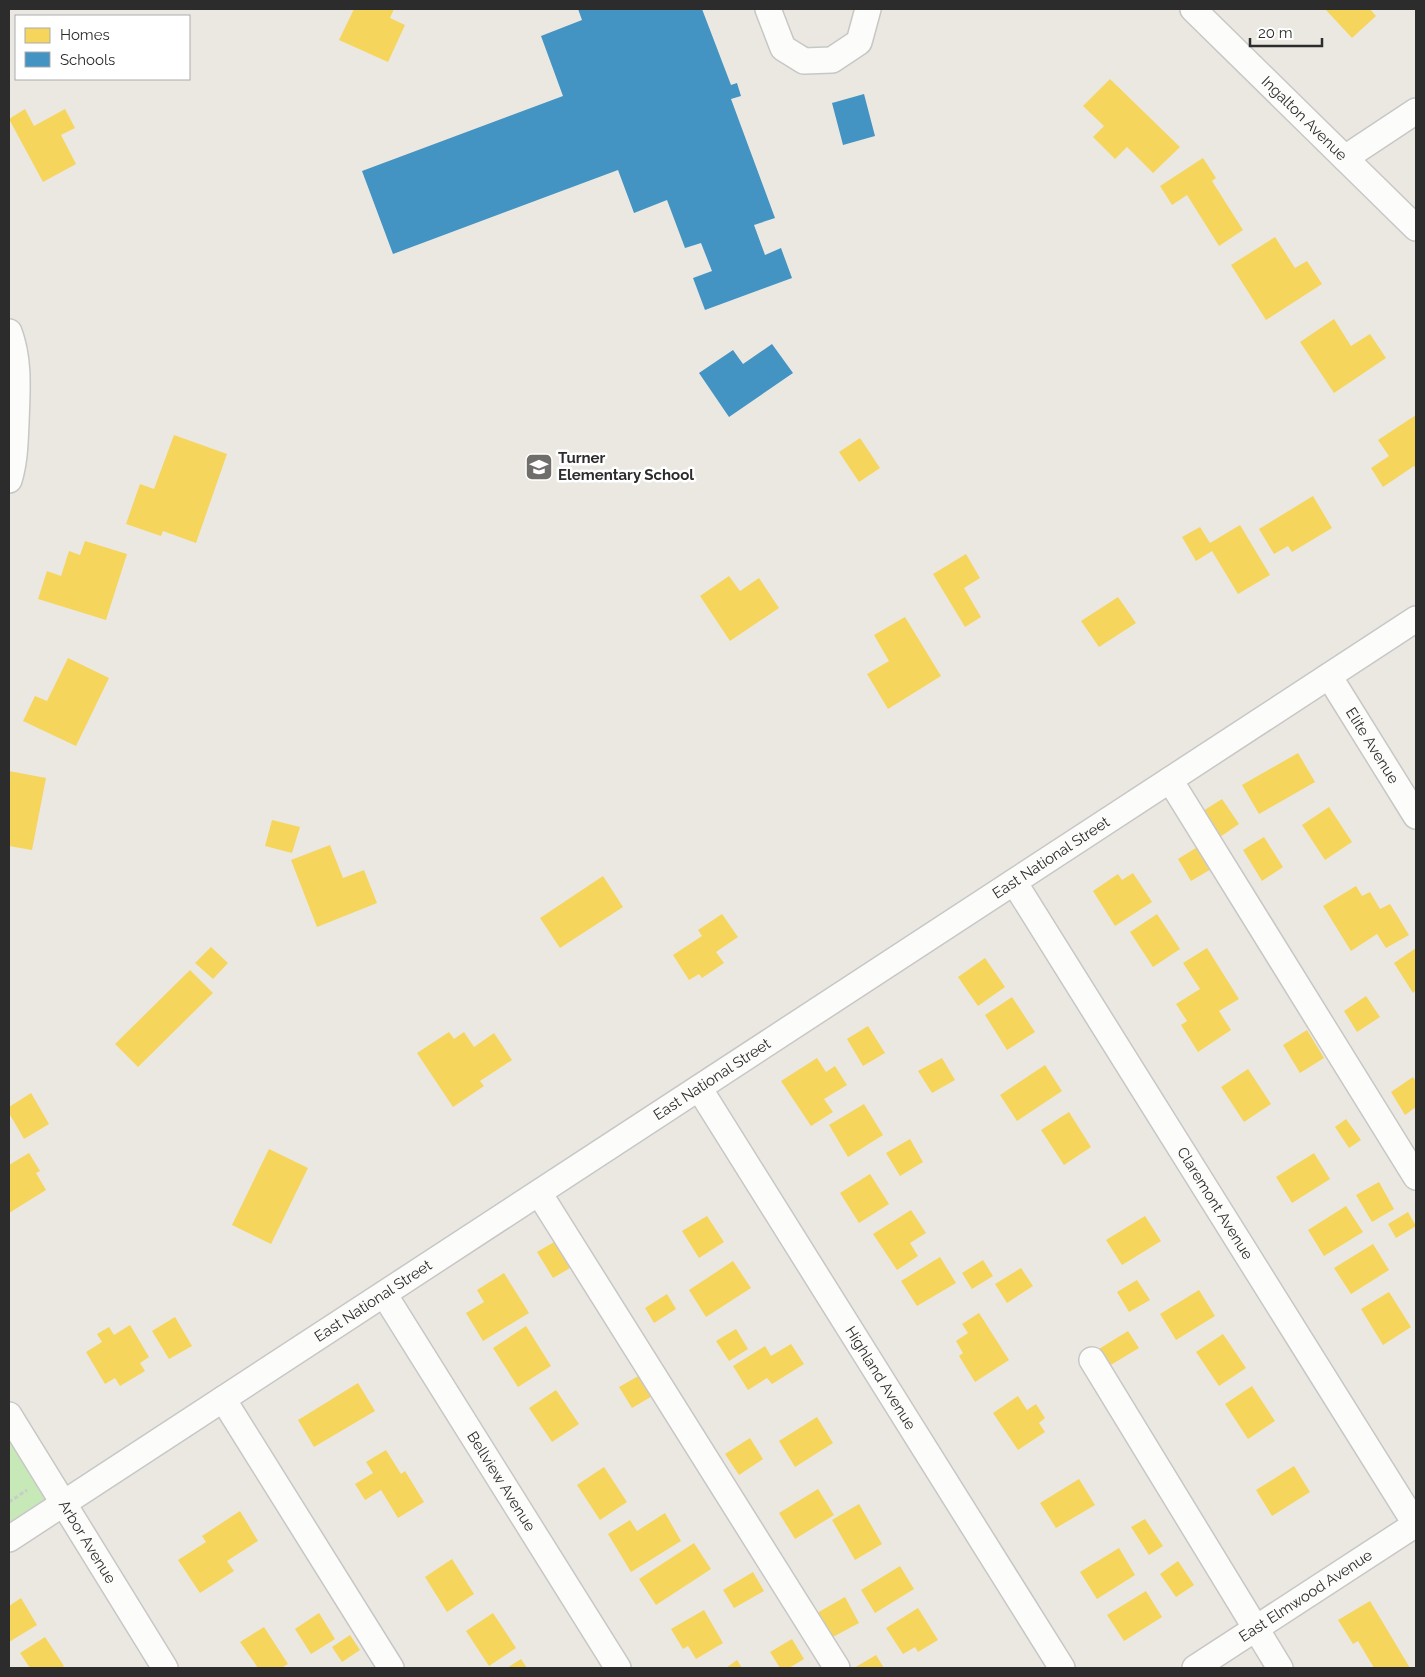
<svg xmlns="http://www.w3.org/2000/svg" width="1425" height="1677" font-family="Raleway,sans-serif">
<rect width="100%" height="100%" fill="#ebe8e1"/>
<path fill="#c6e9b7" d="M 9,1417 L 63,1504 L 9,1539 Z"/>
<path fill="#f6d55c" d="M 354,9 L 394,9 L 390,18 L 405,25 L 388,62 L 339,40 Z
M 1325,9 L 1370,9 L 1376,16 L 1352,38 Z
M 1110,79 L 1180,147 L 1153,173 L 1127,147 L 1115,159 L 1093,137 L 1104,126 L 1083,106 Z
M 25,109 L 34,126 L 65,109 L 75,128 L 61,135 L 76,164 L 43,182 L 9,119 Z
M 1203,158 L 1216,178 L 1212,181 L 1243,230 L 1219,246 L 1187,195 L 1172,205 L 1160,186 Z
M 1275,237 L 1295,268 L 1307,261 L 1322,284 L 1266,320 L 1231,265 Z
M 1334,319 L 1351,346 L 1370,334 L 1386,358 L 1334,393 L 1300,342 Z
M 1416,415 L 1416,469 L 1414,466 L 1383,487 L 1371,468 L 1389,456 L 1378,440 Z
M 174,435 L 227,454 L 196,543 L 163,531 L 161,536 L 126,524 L 140,484 L 154,489 Z
M 860,438 L 880,468 L 859,482 L 839,452 Z
M 1313,496 L 1332,528 L 1292,552 L 1288,546 L 1274,554 L 1259,529 Z
M 1240,525 L 1270,575 L 1238,594 L 1212,551 L 1196,561 L 1182,537 L 1200,527 L 1210,543 Z
M 85,541 L 127,554 L 106,620 L 38,599 L 47,571 L 61,576 L 69,551 L 80,555 Z
M 966,554 L 980,578 L 964,588 L 981,617 L 965,627 L 933,574 Z
M 729,576 L 740,591 L 759,578 L 779,608 L 730,641 L 700,596 Z
M 1118,597 L 1136,623 L 1099,647 L 1081,621 Z
M 905,617 L 941,676 L 888,709 L 867,674 L 889,661 L 874,635 Z
M 68,658 L 109,678 L 76,746 L 23,721 L 35,696 L 47,701 Z
M 1298,753 L 1315,782 L 1259,814 L 1242,785 Z
M 9,771 L 46,778 L 32,850 L 9,846 Z
M 1222,799 L 1239,824 L 1220,837 L 1203,811 Z
M 1329,807 L 1352,842 L 1325,860 L 1302,825 Z
M 272,820 L 300,827 L 292,853 L 265,846 Z
M 1264,837 L 1283,867 L 1262,881 L 1243,850 Z
M 330,845 L 343,878 L 364,870 L 377,903 L 317,927 L 291,860 Z
M 1199,846 L 1213,868 L 1191,881 L 1178,859 Z
M 1133,873 L 1152,902 L 1115,926 L 1093,891 L 1118,874 L 1122,880 Z
M 603,876 L 623,907 L 560,948 L 540,918 Z
M 1356,886 L 1362,896 L 1370,892 L 1380,909 L 1390,904 L 1409,935 L 1386,948 L 1377,934 L 1351,951 L 1323,906 Z
M 722,914 L 738,937 L 716,952 L 724,963 L 702,978 L 699,974 L 689,980 L 673,955 L 702,936 L 698,930 Z
M 1157,914 L 1180,949 L 1153,967 L 1130,932 Z
M 211,947 L 228,963 L 213,979 L 195,963 Z
M 1207,948 L 1239,999 L 1219,1011 L 1231,1030 L 1198,1052 L 1181,1025 L 1187,1021 L 1176,1004 L 1200,989 L 1183,963 Z
M 1416,948 L 1416,990 L 1413,993 L 1394,963 Z
M 985,958 L 1005,987 L 978,1006 L 958,977 Z
M 190,970 L 213,993 L 138,1067 L 115,1044 Z
M 1366,996 L 1380,1017 L 1357,1032 L 1344,1011 Z
M 1012,997 L 1035,1032 L 1007,1050 L 985,1015 Z
M 868,1026 L 885,1053 L 863,1066 L 847,1039 Z
M 1307,1030 L 1324,1058 L 1300,1073 L 1283,1045 Z
M 449,1032 L 454,1039 L 464,1032 L 474,1047 L 494,1033 L 512,1060 L 480,1081 L 484,1086 L 453,1107 L 417,1053 Z
M 817,1058 L 826,1072 L 835,1066 L 847,1085 L 824,1099 L 833,1112 L 811,1126 L 781,1081 Z
M 942,1058 L 955,1080 L 932,1093 L 918,1071 Z
M 1045,1065 L 1062,1091 L 1017,1121 L 1000,1095 Z
M 1248,1069 L 1271,1104 L 1244,1122 L 1221,1087 Z
M 1413,1077 L 1416,1082 L 1416,1107 L 1405,1115 L 1391,1092 Z
M 31,1093 L 49,1124 L 24,1139 L 9,1113 L 9,1107 Z
M 864,1104 L 883,1135 L 848,1157 L 829,1125 Z
M 1069,1112 L 1091,1147 L 1064,1165 L 1041,1130 Z
M 1346,1119 L 1361,1140 L 1349,1148 L 1335,1127 Z
M 910,1139 L 923,1162 L 900,1176 L 886,1153 Z
M 269,1149 L 308,1168 L 271,1244 L 232,1225 Z
M 29,1153 L 40,1171 L 36,1173 L 46,1190 L 9,1213 L 9,1165 Z
M 1314,1153 L 1330,1179 L 1292,1203 L 1276,1177 Z
M 870,1174 L 889,1204 L 859,1223 L 840,1193 Z
M 1379,1182 L 1394,1209 L 1372,1222 L 1356,1195 Z
M 1346,1206 L 1363,1232 L 1324,1256 L 1308,1230 Z
M 911,1210 L 926,1233 L 910,1243 L 918,1256 L 897,1270 L 873,1234 Z
M 1408,1212 L 1416,1226 L 1396,1238 L 1388,1224 Z
M 707,1216 L 724,1242 L 699,1258 L 682,1231 Z
M 1145,1216 L 1161,1241 L 1122,1265 L 1106,1240 Z
M 561,1238 L 577,1264 L 553,1278 L 537,1252 Z
M 1373,1244 L 1389,1270 L 1351,1294 L 1334,1268 Z
M 940,1257 L 956,1283 L 917,1306 L 901,1281 Z
M 983,1260 L 993,1276 L 972,1289 L 962,1273 Z
M 733,1261 L 751,1288 L 706,1317 L 689,1290 Z
M 1021,1268 L 1033,1286 L 1007,1303 L 995,1284 Z
M 504,1273 L 529,1313 L 483,1341 L 466,1313 L 484,1302 L 477,1290 Z
M 1137,1280 L 1150,1300 L 1129,1312 L 1117,1292 Z
M 1199,1290 L 1215,1316 L 1176,1340 L 1160,1314 Z
M 1389,1292 L 1411,1327 L 1383,1345 L 1361,1309 Z
M 667,1294 L 676,1309 L 654,1323 L 645,1308 Z
M 979,1313 L 1009,1360 L 975,1382 L 959,1356 L 963,1353 L 956,1341 L 968,1333 L 962,1324 Z
M 175,1317 L 192,1346 L 169,1359 L 152,1331 Z
M 130,1325 L 149,1357 L 140,1363 L 145,1371 L 120,1386 L 115,1378 L 105,1384 L 86,1352 L 102,1342 L 97,1334 L 109,1327 L 114,1335 Z
M 526,1326 L 551,1366 L 518,1387 L 493,1348 Z
M 736,1329 L 748,1349 L 729,1361 L 716,1341 Z
M 1128,1331 L 1139,1348 L 1104,1369 L 1094,1352 Z
M 1223,1334 L 1246,1368 L 1219,1386 L 1196,1352 Z
M 791,1344 L 804,1364 L 772,1384 L 767,1378 L 748,1390 L 733,1366 L 765,1346 L 771,1356 Z
M 642,1374 L 654,1395 L 632,1408 L 619,1387 Z
M 358,1383 L 375,1411 L 314,1447 L 298,1420 Z
M 1252,1386 L 1275,1421 L 1248,1439 L 1225,1404 Z
M 556,1390 L 579,1424 L 552,1442 L 529,1408 Z
M 1018,1396 L 1027,1410 L 1036,1404 L 1045,1418 L 1039,1423 L 1045,1432 L 1018,1450 L 993,1413 Z
M 817,1417 L 833,1443 L 795,1467 L 779,1441 Z
M 750,1438 L 763,1459 L 739,1475 L 725,1454 Z
M 386,1450 L 401,1474 L 405,1471 L 424,1502 L 398,1518 L 381,1490 L 365,1500 L 355,1484 L 373,1473 L 366,1462 Z
M 1294,1466 L 1310,1492 L 1272,1516 L 1256,1490 Z
M 604,1467 L 627,1502 L 600,1520 L 577,1485 Z
M 1079,1479 L 1095,1505 L 1056,1528 L 1040,1503 Z
M 818,1489 L 834,1515 L 795,1539 L 779,1513 Z
M 859,1504 L 882,1544 L 855,1560 L 832,1520 Z
M 240,1511 L 258,1541 L 227,1561 L 234,1571 L 200,1593 L 178,1560 L 206,1542 L 202,1536 Z
M 665,1513 L 681,1541 L 631,1572 L 608,1534 L 630,1520 L 637,1531 Z
M 1145,1519 L 1163,1546 L 1149,1555 L 1131,1527 Z
M 694,1543 L 711,1569 L 656,1605 L 639,1579 Z
M 1119,1548 L 1135,1575 L 1097,1599 L 1080,1572 Z
M 452,1559 L 474,1594 L 447,1612 L 425,1577 Z
M 1178,1561 L 1194,1585 L 1176,1597 L 1160,1574 Z
M 900,1566 L 914,1589 L 875,1613 L 861,1590 Z
M 753,1572 L 764,1591 L 734,1608 L 723,1590 Z
M 1146,1591 L 1162,1617 L 1124,1641 L 1107,1615 Z
M 845,1597 L 859,1623 L 831,1638 L 817,1613 Z
M 21,1598 L 37,1625 L 9,1642 L 9,1606 Z
M 1370,1601 L 1410,1668 L 1374,1668 L 1358,1641 L 1353,1644 L 1338,1620 Z
M 918,1608 L 938,1640 L 918,1652 L 915,1647 L 903,1654 L 886,1628 Z
M 704,1610 L 723,1643 L 696,1659 L 688,1646 L 683,1649 L 671,1629 Z
M 319,1613 L 335,1639 L 311,1654 L 295,1629 Z
M 493,1613 L 516,1648 L 489,1666 L 466,1631 Z
M 264,1627 L 288,1664 L 281,1668 L 258,1668 L 240,1642 Z
M 350,1635 L 360,1650 L 342,1662 L 332,1647 Z
M 45,1637 L 64,1666 L 61,1668 L 30,1668 L 20,1653 Z
M 792,1639 L 804,1659 L 789,1668 L 780,1668 L 770,1652 Z
M 876,1655 L 884,1668 L 854,1668 Z
M 521,1659 L 527,1668 L 507,1668 Z
M 737,1660 L 742,1668 L 726,1668 Z"/>
<path fill="#4393c3" d="M 578,9 L 657,9 L 658,10 L 702,9 L 731,85 L 737,83 L 741,96 L 731,99 L 775,218 L 754,225 L 765,255 L 781,248 L 792,278 L 705,310 L 693,278 L 712,271 L 701,243 L 685,248 L 667,200 L 634,213 L 618,170 L 393,254 L 362,171 L 563,96 L 541,36 L 582,20 Z
M 864,94 L 875,136 L 843,145 L 832,103 Z
M 772,344 L 793,373 L 729,417 L 699,373 L 733,350 L 743,364 Z"/>
<g fill="none" stroke-linecap="round" stroke-linejoin="round">
<g stroke="#c8c7c7" stroke-width="28">
<g id="minor">
<path d="M 768,9 L 783,48 L 804,61 L 832,60 L 859,42 L 868,9"/>
<path id="s1" d="M 1193,9 L 1416,228"/>
<path d="M 1345,158 L 1416,111"/>
<path d="M 9,332 C 20,361 17,392 16,423 C 15,442 15,461 9,480"/>
<path id="s2" d="M 1329,676 L 1416,816"/>
<path d="M 1170,780 L 1416,1177"/>
<path id="s3" d="M 1014,882 L 1416,1525"/>
<path id="s4" d="M 699,1088 L 1062,1668"/>
<path d="M 539,1193 L 837,1668"/>
<path id="s5" d="M 384,1294 L 618,1668"/>
<path d="M 1092,1360 L 1280,1668"/>
<path d="M 223,1399 L 391,1668"/>
<path id="s6" d="M 9,1415 L 165,1668"/>
<path id="s7" d="M 9,1539 L 1416,619"/>
<path id="s8" d="M 1195,1668 L 1416,1524"/>
</g>
</g>
<path stroke="#cacac9" stroke-width="3" stroke-dasharray="4 2.5" stroke-linecap="butt" d="M 9,1502 L 27,1490"/>
<use href="#minor" stroke="#fcfcfa" stroke-width="25"/>
</g>
<defs>
<g id="school-square" transform="scale(1.4375)"><rect x="-9" y="-9" width="18" height="18" rx="4" fill="#6f6e6b" stroke="#fff"/><path d="M0-5L7-2L0 1L-7-2ZM-4 1L0 2.5L4 1V4Q0 6-4 4Z" fill="#fff"/></g>
</defs>
<g fill-rule="evenodd">
<use href="#school-square" x="539" y="467"/>
</g>
<g text-anchor="middle" dominant-baseline="central" stroke-width="5" stroke-linejoin="round" paint-order="stroke">
<g font-size="15" fill="#2c2c2c" stroke="#fff">
<text stroke="none"><textPath href="#s1" startOffset="156">Ingalton Avenue</textPath></text>
<text stroke="none"><textPath href="#s2" startOffset="82">Elite Avenue</textPath></text>
<text stroke="none"><textPath href="#s7" startOffset="1245">East National Street</textPath></text>
<text stroke="none"><textPath href="#s7" startOffset="840">East National Street</textPath></text>
<text stroke="none"><textPath href="#s3" startOffset="379">Claremont Avenue</textPath></text>
<text stroke="none"><textPath href="#s7" startOffset="435">East National Street</textPath></text>
<text stroke="none"><textPath href="#s4" startOffset="342">Highland Avenue</textPath></text>
<text stroke="none"><textPath href="#s5" startOffset="221">Bellview Avenue</textPath></text>
<text stroke="none"><textPath href="#s6" startOffset="149">Arbor Avenue</textPath></text>
<text stroke="none"><textPath href="#s8" startOffset="132">East Elmwood Avenue</textPath></text>
</g>
<g font-size="15" font-weight="bold" fill="#2c2c2c" stroke="#fff" text-anchor="start">
<text x="558" y="458">Turner<tspan x="558" dy="17">Elementary School</tspan></text>
</g>
</g>
<rect width="1425" height="1677" fill="none" stroke="#2c2c2c" stroke-width="20"/>
<rect x="15" y="15" width="175" height="65" fill="#ffffff" stroke="#ababab"/>
<rect x="25" y="28" width="25" height="15" fill="#f6d55c" stroke="#ababab"/>
<text x="60" y="40" font-size="15" fill="#2c2c2c">Homes</text>
<rect x="25" y="52" width="25" height="15" fill="#4393c3" stroke="#ababab"/>
<text x="60" y="65" font-size="15" fill="#2c2c2c">Schools</text>
<path d="M1250 38v8h72v-8" fill="none" stroke="#2c2c2c" stroke-width="2.5"/>
<text x="1258" y="38" font-size="15" fill="#2c2c2c" stroke="#ffffff" stroke-width="4" paint-order="stroke">20 m</text>
</svg>
